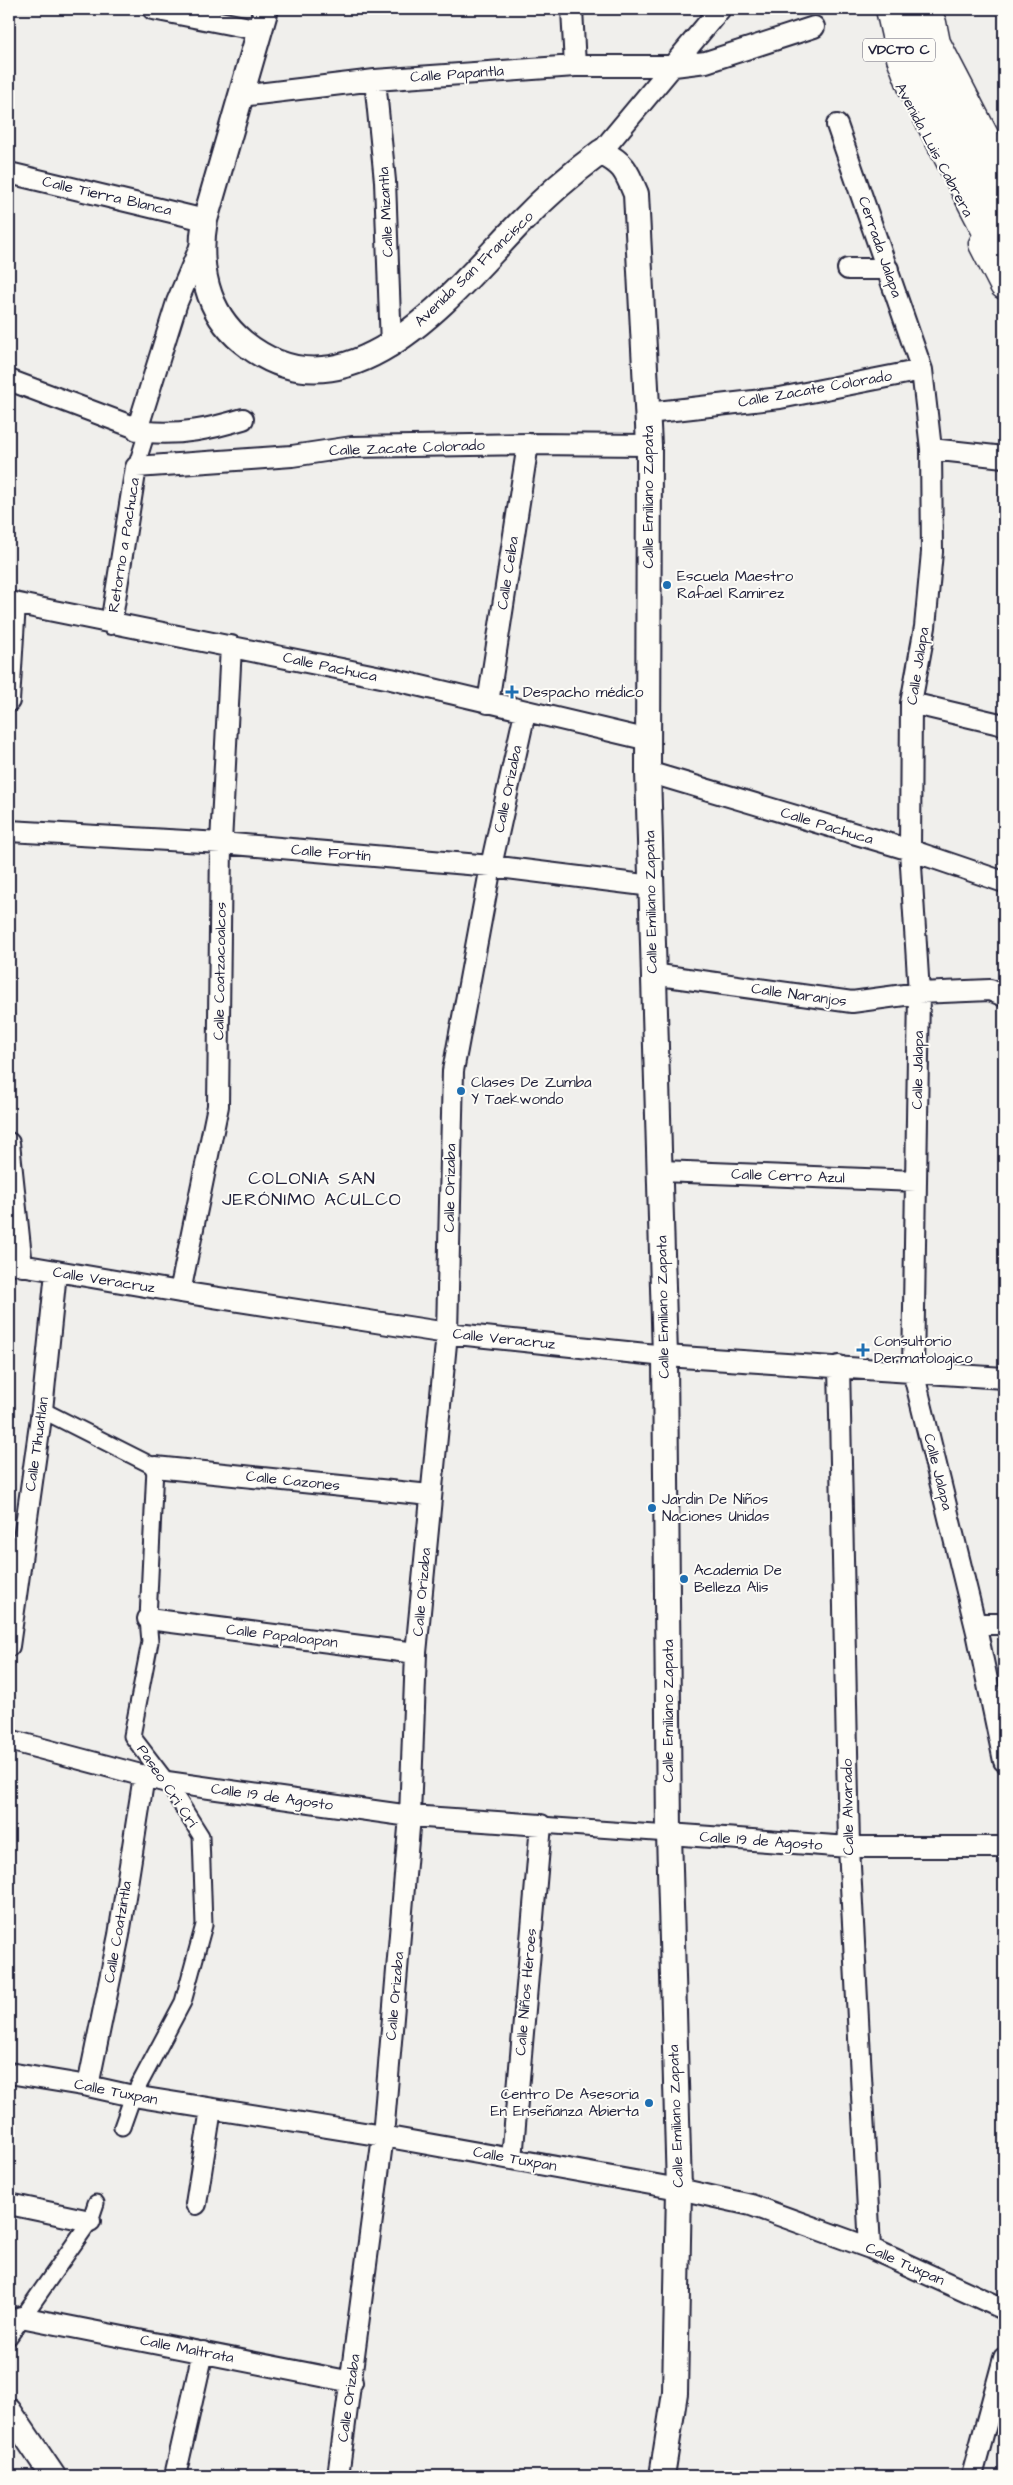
<svg xmlns="http://www.w3.org/2000/svg" width="1013" height="2485" font-family="'Architects Daughter',sans-serif">
<rect width="100%" height="100%" fill="#f0efec"/>
<filter id="ink" filterUnits="userSpaceOnUse"><feTurbulence type="fractalNoise" baseFrequency=".02" numOctaves="2"/><feDisplacementMap in="SourceGraphic" scale="10" xChannelSelector="R" yChannelSelector="G"/><feConvolveMatrix kernelMatrix="1 2 1 2 8 2 1 2 1" color-interpolation-filters="sRGB"/></filter>
<g filter="url(#ink)">
<g fill="none" stroke-linecap="round" stroke-linejoin="round">
<g stroke="#22223b" stroke-width="19">
<path id="pedestrian" d="M 136,467 L 147,432
M 42,1410 L 155,1467 L 148,1619 L 150,1642 L 132,1736 L 167,1782 L 201,1836 L 204,1925 L 183,2002 L 133,2096 L 122,2127
M 541,1825 L 669,1834
M 9,2337 L 90,2221 L 96,2203"/>
</g>
<g stroke="#22223b" stroke-width="24">
<path id="minor" d="M 153,9 L 260,30
M 572,9 L 575,66
M 375,80 L 385,181 L 391,346
M 241,96 L 375,80 L 575,66 L 674,66 L 706,62 L 814,27
M 837,125 L 922,370 L 931,449 L 932,552 L 925,627 L 911,703 L 910,850 L 919,993 L 913,1371 L 977,1632 L 1004,1761
M 601,152 L 720,9
M 9,173 L 205,220
M 848,269 L 888,269
M 9,380 L 147,432 C 181,435 210,429 243,419
M 648,413 L 780,398 L 922,370
M 137,430 L 177,302 L 201,245
M 931,449 L 1004,457
M 9,602 L 391,679 L 649,740
M 111,624 L 136,467 L 292,456 L 352,447 L 528,444 L 649,445
M 9,701 L 15,603
M 488,703 L 528,444
M 911,703 L 1004,725
M 648,772 L 910,850 L 1004,882
M 9,831 L 221,843 L 491,866 L 652,886
M 652,974 L 852,1002 L 919,993 L 990,990 L 1004,996
M 9,1143 L 22,1266
M 661,1171 L 916,1181
M 9,1263 L 180,1292 L 447,1333 L 665,1356 L 1004,1378
M 180,1292 L 218,1106 L 221,843 L 231,646
M 839,1366 L 849,1847 L 870,2248
M 155,1467 L 430,1495
M 148,1619 L 416,1653
M 975,1624 L 1004,1624
M 9,1646 L 42,1410 L 56,1272
M 9,1740 L 167,1782 L 410,1816 L 541,1825 L 512,2159
M 669,1834 L 849,1847 L 1004,1847
M 9,2073 L 88,2086 L 133,2096 L 383,2136 L 679,2189 L 751,2205 L 870,2248 L 1004,2309
M 88,2086 L 119,1935 L 144,1776
M 9,2204 L 90,2221
M 196,2204 L 211,2109
M 21,2317 L 352,2382
M 175,2476 L 203,2352
M 338,2476 L 383,2136 L 410,1816 L 416,1653 L 447,1333 L 453,1071 L 491,866 L 525,712
M 972,2476 L 1004,2358"/>
</g>
<g stroke="#22223b" stroke-width="28">
<path id="tertiary" d="M 266,9 L 205,220 C 197,265 206,312 243,342 C 348,427 452,294 519,224 C 544,198 571,174 601,152 C 624,164 626,170 636,194 L 649,445 L 648,772 L 665,1356 L 669,1834 L 679,2189 L 675,2393 L 662,2476
M 9,2411 L 53,2476"/>
</g>
<g stroke="#22223b" stroke-width="31">
<path id="secondary" d="M 932,23 L 936,43 L 1004,174
M 983,244 L 1004,285"/>
</g>
<g stroke="#22223b" stroke-width="31">
<path id="motorway" d="M 890,9 L 901,58 L 913,89 L 1004,265
M 917,9 C 931,86 968,147 1004,215"/>
</g>
<use href="#pedestrian" stroke="#fdfcf7" stroke-width="15"/>
<use href="#minor" stroke="#fdfcf7" stroke-width="20"/>
<use href="#tertiary" stroke="#fdfcf7" stroke-width="24"/>
<use href="#secondary" stroke="#fdfcf7" stroke-width="28"/>
<use href="#motorway" stroke="#fdfcf7" stroke-width="28"/>
</g>
</g>
<g fill="#1f6fb2" stroke="#fdfcf7" stroke-width="2">
<circle cx="667" cy="585" r="5"/>
<path d="M509.5 684.5h5v5h5v5h-5v5h-5v-5h-5v-5h5z"/>
<circle cx="461" cy="1091" r="5"/>
<path d="M860.5 1342.5h5v5h5v5h-5v5h-5v-5h-5v-5h5z"/>
<circle cx="652" cy="1508" r="5"/>
<circle cx="684" cy="1579" r="5"/>
<circle cx="649" cy="2103" r="5"/>
</g>
<g text-anchor="middle" dominant-baseline="central" stroke-width="4" stroke-linejoin="round" paint-order="stroke">
<rect fill="#fdfcf7" stroke="#646373" stroke-width="1" x="863" y="38.5" width="72" height="23" rx="4"/>
<g font-size="14" font-weight="bold" fill="#22223b">
<text x="899" y="50">VDCTO C</text>
</g>
<g font-size="15" fill="#22223b" stroke="#fdfcf7">
<text transform="translate(457 74) rotate(-4)">Calle Papantla</text>
<text transform="translate(934 150) rotate(62)">Avenida Luis Cabrera</text>
<text transform="translate(107 196) rotate(13)">Calle Tierra Blanca</text>
<text transform="translate(386 212) rotate(-93)">Calle Mizantla</text>
<text transform="translate(880 247) rotate(71)">Cerrada Jalapa</text>
<text transform="translate(474 269) rotate(-44)">Avenida San Francisco</text>
<text transform="translate(815 389) rotate(-10)">Calle Zacate Colorado</text>
<text transform="translate(407 448) rotate(-2)">Calle Zacate Colorado</text>
<text transform="translate(648 497) rotate(-90)">Calle Emiliano Zapata</text>
<text transform="translate(124 545) rotate(-81)">Retorno a Pachuca</text>
<text transform="translate(508 573) rotate(-81)">Calle Ceiba</text>
<text transform="translate(918 666) rotate(-81)">Calle Jalapa</text>
<text transform="translate(330 667) rotate(12)">Calle Pachuca</text>
<text transform="translate(508 789) rotate(-78)">Calle Orizaba</text>
<text transform="translate(827 826) rotate(17)">Calle Pachuca</text>
<text transform="translate(331 853) rotate(5)">Calle Fortín</text>
<text transform="translate(651 902) rotate(-91)">Calle Emiliano Zapata</text>
<text transform="translate(220 971) rotate(-89)">Calle Coatzacoalcos</text>
<text transform="translate(799 995) rotate(8)">Calle Naranjos</text>
<text transform="translate(918 1070) rotate(-89)">Calle Jalapa</text>
<text transform="translate(788 1176) rotate(2)">Calle Cerro Azul</text>
<text transform="translate(450 1188) rotate(-89)">Calle Orizaba</text>
<text transform="translate(104 1280) rotate(9)">Calle Veracruz</text>
<text transform="translate(663 1307) rotate(-91)">Calle Emiliano Zapata</text>
<text transform="translate(504 1339) rotate(6)">Calle Veracruz</text>
<text transform="translate(37 1444) rotate(-82)">Calle Tihuatlán</text>
<text transform="translate(938 1472) rotate(76)">Calle Jalapa</text>
<text transform="translate(293 1481) rotate(6)">Calle Cazones</text>
<text transform="translate(422 1592) rotate(-85)">Calle Orizaba</text>
<text transform="translate(282 1636) rotate(7)">Calle Papaloapan</text>
<text transform="translate(668 1711) rotate(-90)">Calle Emiliano Zapata</text>
<text transform="translate(167 1786) rotate(56)">Paseo Cri Crí</text>
<text transform="translate(272 1797) rotate(8)">Calle 19 de Agosto</text>
<text transform="translate(848 1807) rotate(-91)">Calle Alvarado</text>
<text transform="translate(761 1841) rotate(4)">Calle 19 de Agosto</text>
<text transform="translate(118 1932) rotate(-80)">Calle Coatzintla</text>
<text transform="translate(526 1992) rotate(-85)">Calle Niños Héroes</text>
<text transform="translate(395 1996) rotate(-85)">Calle Orizaba</text>
<text transform="translate(116 2092) rotate(11)">Calle Tuxpan</text>
<text transform="translate(676 2116) rotate(-92)">Calle Emiliano Zapata</text>
<text transform="translate(515 2159) rotate(10)">Calle Tuxpan</text>
<text transform="translate(905 2264) rotate(24)">Calle Tuxpan</text>
<text transform="translate(187 2349) rotate(11)">Calle Maltrata</text>
<text transform="translate(349 2398) rotate(-82)">Calle Orizaba</text>
</g>
<g font-size="15" fill="#22223b" stroke="#fdfcf7" text-anchor="start">
<text x="677" y="576">Escuela Maestro<tspan x="677" dy="17">Rafael Ramirez</tspan></text>
<text x="523" y="692">Despacho médico</text>
<text x="471" y="1082">Clases De Zumba<tspan x="471" dy="17">Y Taekwondo</tspan></text>
<text x="874" y="1341">Consultorio<tspan x="874" dy="17">Dermatologico</tspan></text>
<text x="662" y="1499">Jardin De Niños<tspan x="662" dy="17">Naciones Unidas</tspan></text>
<text x="694" y="1570">Academia De<tspan x="694" dy="17">Belleza Alis</tspan></text>
<text x="639" y="2094" text-anchor="end">Centro De Asesoria<tspan x="639" dy="17">En Enseñanza Abierta</tspan></text>
</g>
<g font-size="18" letter-spacing="1" fill="#22223b" stroke="#fdfcf7">
<text x="312" y="1178">COLONIA SAN<tspan x="312" dy="21">JERÓNIMO ACULCO</tspan></text>
</g>
</g>
<rect width="1013" height="2485" fill="none" stroke="#fdfcf7" stroke-width="30"/>
<rect x="15" y="15" width="983" height="2455" fill="none" stroke="#22223b" stroke-width="2" filter="url(#ink)"/>
</svg>
